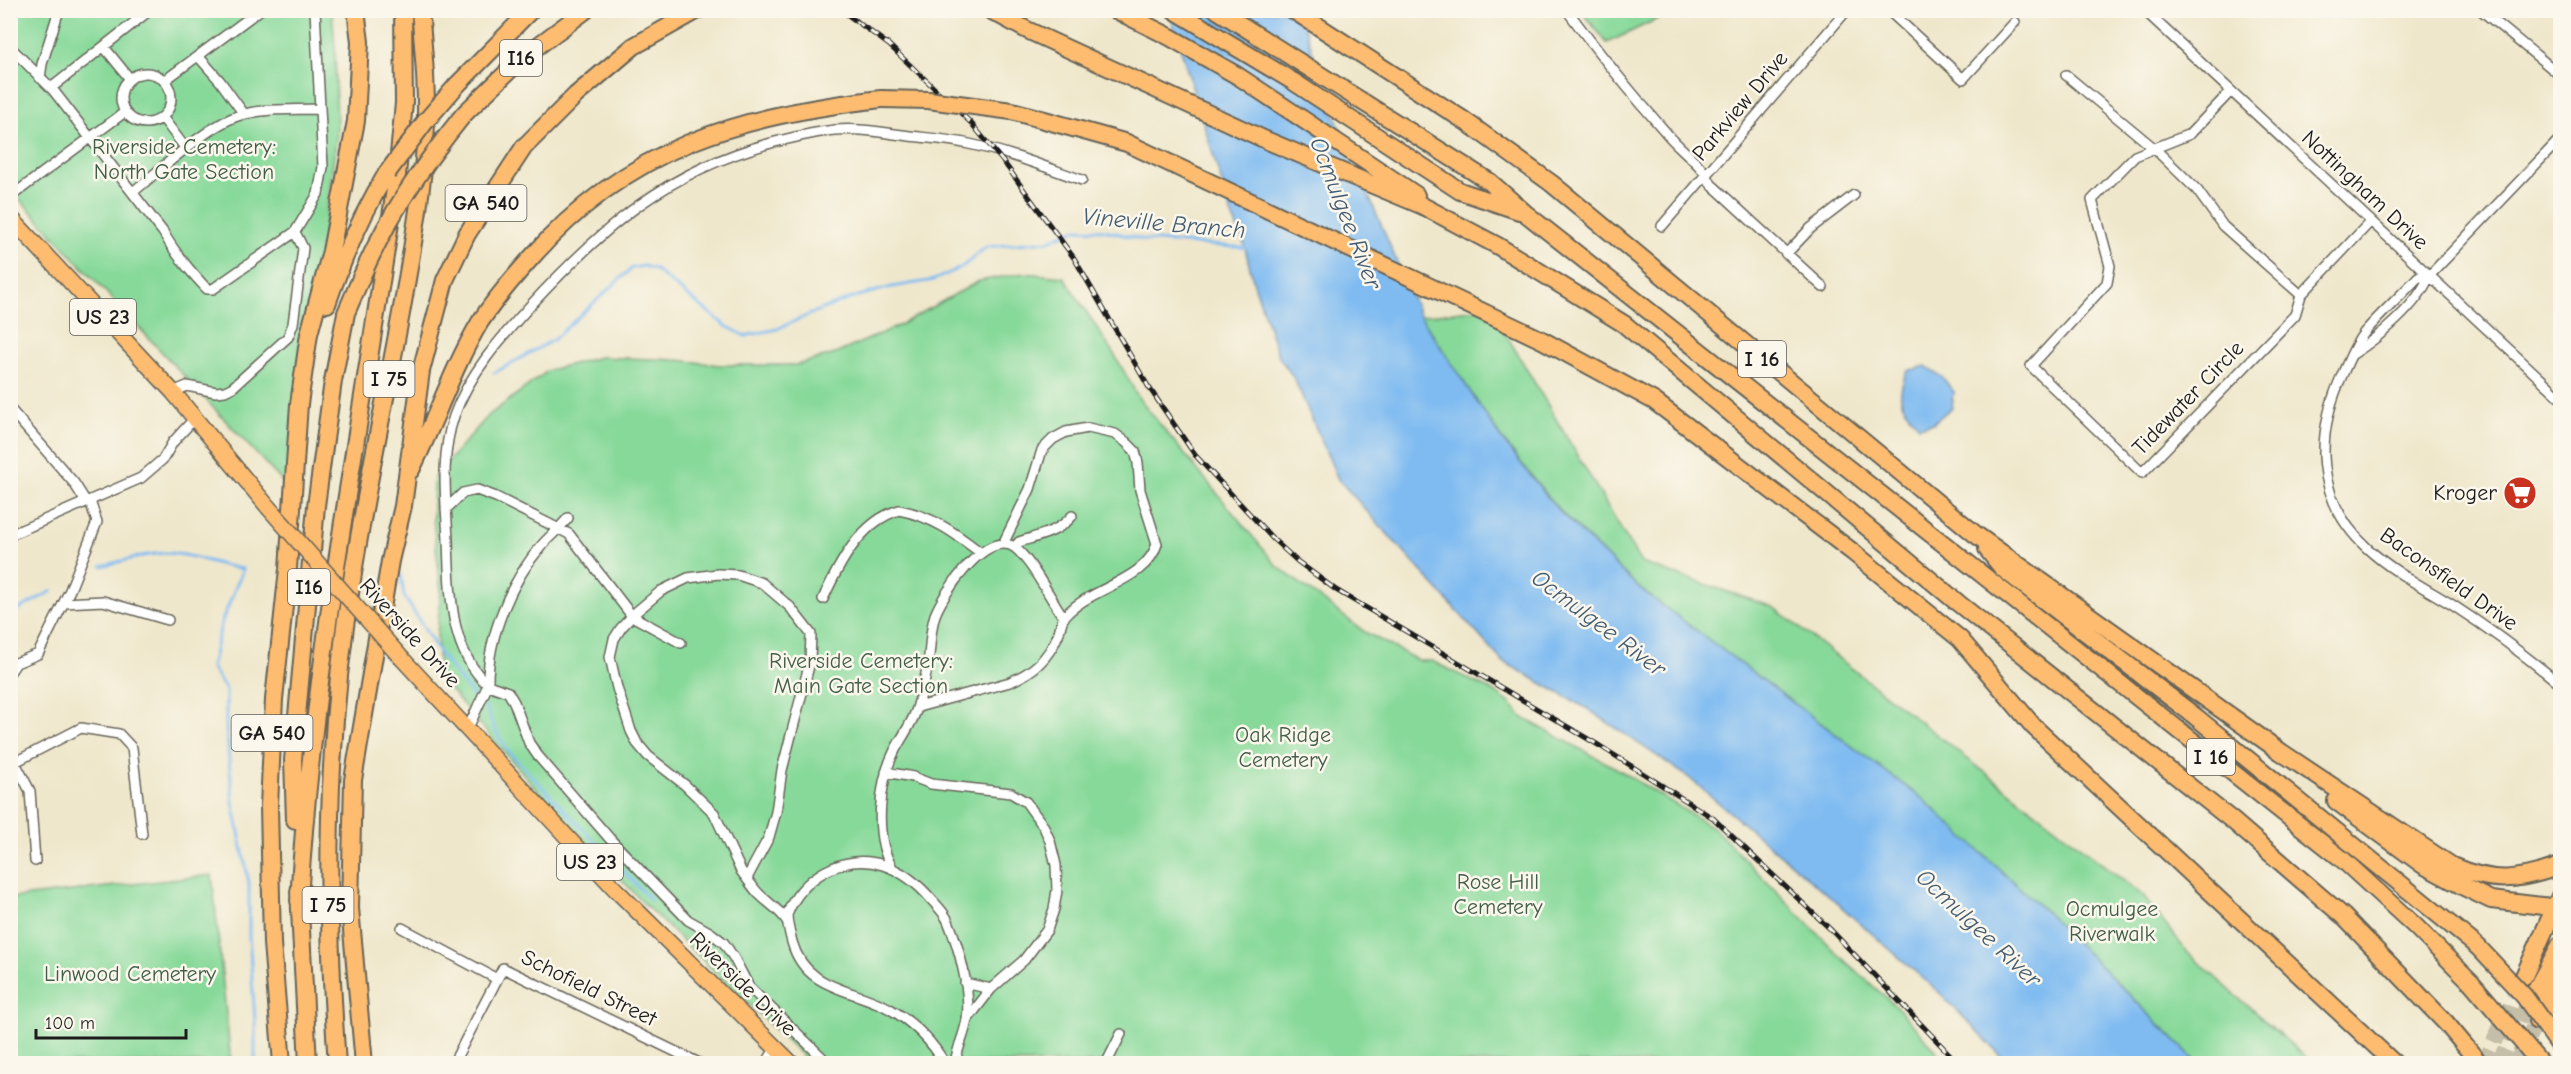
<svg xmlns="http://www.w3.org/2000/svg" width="2571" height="1074" font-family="'Comic Neue',sans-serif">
<rect width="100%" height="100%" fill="#fbf7ec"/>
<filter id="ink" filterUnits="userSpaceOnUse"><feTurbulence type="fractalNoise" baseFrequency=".0167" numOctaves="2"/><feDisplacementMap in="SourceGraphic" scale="12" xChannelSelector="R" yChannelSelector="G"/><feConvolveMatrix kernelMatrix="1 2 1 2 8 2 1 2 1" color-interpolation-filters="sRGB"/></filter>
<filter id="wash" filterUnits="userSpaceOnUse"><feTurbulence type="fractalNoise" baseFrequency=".008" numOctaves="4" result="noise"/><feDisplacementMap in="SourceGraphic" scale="24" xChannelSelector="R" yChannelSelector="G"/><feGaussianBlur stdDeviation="1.35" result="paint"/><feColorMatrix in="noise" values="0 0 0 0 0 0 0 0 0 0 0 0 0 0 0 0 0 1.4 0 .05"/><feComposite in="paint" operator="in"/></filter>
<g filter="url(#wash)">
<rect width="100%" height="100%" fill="#efe7cb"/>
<path fill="#87d99a" stroke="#527a5b" stroke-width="1.5" d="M 24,10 L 332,11 L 335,48 L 337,133 L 290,490 L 11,190 L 10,22 Z
M 1581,11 L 1674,11 L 1607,43 Z
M 1024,273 L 1064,277 L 1117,359 L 1140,400 L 1277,566 L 1365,632 L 1419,661 L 1432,661 L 1493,691 L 1510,703 L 1523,718 L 1616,768 L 1714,828 L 1845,961 L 1900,1010 L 1947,1063 L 810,1063 L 647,907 L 533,785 L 439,677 L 437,634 L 441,591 L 433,518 L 434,477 L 489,415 L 549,370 L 600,357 L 678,360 L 719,365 L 796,365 L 835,354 L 898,326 L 979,281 Z
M 1487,308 L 1510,341 L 1641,563 L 1773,607 L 2142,895 L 2187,952 L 2312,1063 L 2198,1063 L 2047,913 L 1924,800 L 1638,587 L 1559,510 L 1501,438 L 1420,316 Z
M 212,875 L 231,1063 L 11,1063 L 11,898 Z"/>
<path fill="#7fbbf1" stroke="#4e6c86" stroke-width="1.5" d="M 1169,11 L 1299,11 L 1333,112 L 1420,316 L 1501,438 L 1558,510 L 1638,587 L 1924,800 L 2047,913 L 2198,1063 L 2008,1063 L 1943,996 L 1821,889 L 1688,777 L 1586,708 L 1502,661 L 1338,479 L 1294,378 L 1279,357 L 1254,284 L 1244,244 L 1231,213 Z
M 1926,366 L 1943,378 L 1954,392 L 1952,407 L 1933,423 L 1919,426 C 1899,404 1896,398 1907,371 Z"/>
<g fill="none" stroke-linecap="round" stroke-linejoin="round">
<path stroke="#7fbbf1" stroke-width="3" d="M 494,373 L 553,340 L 632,268 L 644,266 L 654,269 L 726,326 L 745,336 L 777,329 L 822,309 L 858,296 L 892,287 L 934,280 L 962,267 L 986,247 L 1048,241 L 1076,229 L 1104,230 L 1144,240 L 1248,248
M 102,566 C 124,561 146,553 168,553 C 194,554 217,566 243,569 L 222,621 L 211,667 L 226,690 L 226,727 L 233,802 L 249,883 L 249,937 L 255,1021 L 255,1064
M 401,575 L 404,596 L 442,657 L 475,698
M 10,614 L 52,591
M 485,706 L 497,734 L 509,752 L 651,900"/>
</g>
</g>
<g filter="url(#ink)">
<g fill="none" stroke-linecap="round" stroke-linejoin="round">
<path stroke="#c5bea8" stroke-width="16" stroke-dasharray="16 8" stroke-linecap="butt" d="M 2484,1064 L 2523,977
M 2498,1064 L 2534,992
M 2515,1064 L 2543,1008"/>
<g stroke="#666359" stroke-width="12">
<path id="street" d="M 1567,10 C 1599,54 1633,95 1669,136 C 1682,151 1703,165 1711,184 L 1823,287
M 1888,10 L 1963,79 L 2015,22
M 2144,10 L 2560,397
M 2481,10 L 2560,75
M 10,47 L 53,90 L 163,232 C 175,254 190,271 207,289 L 213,289 L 295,232 L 318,194 L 323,167 L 315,10
M 104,47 L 130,79
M 198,56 L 220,81 L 244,114
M121 98a25 25 0 1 1 50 0a25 25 0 1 1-50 0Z
M 2066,75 L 2155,149 L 2197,190 L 2223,226 L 2301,295
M 40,78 L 42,64 L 59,10
M 164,81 L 260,10
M 51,88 L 150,10
M 2231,91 L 2190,134 L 2135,156 L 2092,200 L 2110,266 L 2107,283 L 2031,366 L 2142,473 L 2295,315 L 2301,295 L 2371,221
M 162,117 L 186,149
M 133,192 C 159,171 210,123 241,115 C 266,108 292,110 318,109
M 10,197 L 125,112
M 1662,226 L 1847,10
M 1786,254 L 1811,228 L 1854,195
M 2429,276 L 2418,277 C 2401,296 2381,313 2364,333 C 2355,344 2349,360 2343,373 C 2315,434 2314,499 2367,548 C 2393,572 2425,588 2454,606 C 2491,630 2526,656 2560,684
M 2353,354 C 2378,338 2419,304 2429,276 L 2560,139
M 173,392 L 187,386 L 216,392 L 225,391 L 233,387 L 288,337 L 293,324 L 302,256 L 303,248 L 295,232
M 10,409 L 74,483 L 86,502
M 446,509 L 463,493 L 477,490 L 496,497 L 569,534 L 632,616 L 681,643
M 568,518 C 560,528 550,536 542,545 C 511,581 487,637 488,685 L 508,692 L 514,702 L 529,743 L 538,756 L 610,839 L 688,920 L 711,933 L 724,943 L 734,958 L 749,987 L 829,1064
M 10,535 L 141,478 L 163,459 L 173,442 L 194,419
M 1015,547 L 1019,542 C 1038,536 1059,532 1072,516
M 823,599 C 839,564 860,522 899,510 C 932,516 955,533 981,553
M 64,603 L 103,601 L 168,620
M 10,672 L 16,663 L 38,654 L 70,590 L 97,522 L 90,501
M 918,707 L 1010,682 C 1033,672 1048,659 1058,635 C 1060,630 1061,622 1064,617 C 1089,587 1146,582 1157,544 L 1140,490 L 1138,463 L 1135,451 L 1126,442 L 1115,434 L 1088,428 L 1066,432 L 1053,439 L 1042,450 L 1030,489 L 1003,544
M 467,730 L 488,685 C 448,649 450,588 448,540 C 446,498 440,457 454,416 C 469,374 500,339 530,306 C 603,227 667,170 775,142 C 795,137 815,132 835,130 C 858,128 880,132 902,135 C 924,138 947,139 969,144 C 1008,152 1045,167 1082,180
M 10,753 L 30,791 L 35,861
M 15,762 L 81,728 L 119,734 L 132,748 L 142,834
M 886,772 L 913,777 L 931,784 L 1011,793 L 1026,802 L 1044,827 L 1050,841 L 1056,865 L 1057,890 L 1054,909 L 1047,930 L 1024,960 L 991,989 L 967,1020
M 893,869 C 873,838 879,781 895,750 C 903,735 914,721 918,705 C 922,693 925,681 927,669 C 931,651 929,633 935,615 C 944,592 982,536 1010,545 C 1026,550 1052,602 1064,618
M 747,878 L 769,837 L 776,812 L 782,770 L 810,662 L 811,634 L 790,607 L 762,583 L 738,575 L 718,574 L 688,578 L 661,591 L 636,612 L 621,628 L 614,639 L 610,657 L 617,688 L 631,731 L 637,743 L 648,756 L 685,785 L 714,813 L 741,871 C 747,878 752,887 759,894 C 768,903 780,910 787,921
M 402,928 L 497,979
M 965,983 L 991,989
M 453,1064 L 503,968 L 701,1064
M 766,1064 L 776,1047
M 945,1064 C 932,1041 912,1022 890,1009 C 852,988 806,991 792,942 C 790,934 787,924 787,915 C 800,878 844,852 883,865 C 902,871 918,884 931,899 C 937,906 944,912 948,921 C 959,947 971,991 967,1019 C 965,1034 957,1048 955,1064
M 1106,1064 L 1121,1034"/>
</g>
<g stroke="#666359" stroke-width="18">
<path id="primary" d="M 10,217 L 173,392 L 268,507
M 396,652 L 616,890 L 792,1064"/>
</g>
<g stroke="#666359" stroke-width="20">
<path id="highway" d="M 990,10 L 1027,30 L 1268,141 L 1421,205 L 1498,246 L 1624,324 L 1958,603 L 2233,821 L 2343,916 L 2446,1023 L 2480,1064
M 1116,10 L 1170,37 L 1238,76 L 1416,195
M 1174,10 L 1294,82 L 1460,191 L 1519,211
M 1217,10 L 1490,182 L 1525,213 L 2342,859 L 2416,927 L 2471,982
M 1293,10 L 1465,121 L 1551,183 L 1975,534 L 2281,752 L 2452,866 C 2494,884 2518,881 2560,866
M 457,85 L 531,10
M 1012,111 L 1127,143 L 1542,340 L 1654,401 L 1854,553 L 1960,639 L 2034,727 L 2395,1064
M 464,114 L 523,57 L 586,10
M 327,304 C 343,258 361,215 387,173
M 411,470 C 435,422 452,369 480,322 C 495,299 513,278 531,258 C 629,146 738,116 881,99
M 1987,549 L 2003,569 L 2196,717 L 2478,947
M 2336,801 L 2423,865 L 2464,887 L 2491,900 L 2560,908
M 295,820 L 293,760 L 316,506 L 333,381 L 346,313 L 361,278
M 299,891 L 308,1064
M 299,901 C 313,657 363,417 397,175 L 404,103 L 403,10
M 2524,976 L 2560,896
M 2535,991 L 2560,945
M 2547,998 L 2560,969
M 2537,1021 L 2560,997
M 282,1064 L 272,943 L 269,806 L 274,699 L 288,569 L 299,404 L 309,334 L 331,251 L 356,121 L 360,42 L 356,10
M 337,1064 C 325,900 325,742 352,580 C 367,483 388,388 405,291 C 413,243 422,193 425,144 C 428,99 424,55 420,10
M 364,1064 L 350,908 L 353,780 L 390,561 L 403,506 L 421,371 L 445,280 L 467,234 L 524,147 L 576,95 L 634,46 L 698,10"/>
</g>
<use href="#street" stroke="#fff" stroke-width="9"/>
<use href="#primary" stroke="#fdbc70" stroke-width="15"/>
<use href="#highway" stroke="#fdbc70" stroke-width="16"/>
<g stroke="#1c1c1c" stroke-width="5">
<path id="rail" d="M 841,10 L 889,45 L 971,123 L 1005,164 L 1074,258 L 1148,386 L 1195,455 L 1274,540 L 1297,561 L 1336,590 L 1600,746 L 1713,818 L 1830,929 L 1959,1064"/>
</g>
<use href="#rail" stroke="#fbf7ec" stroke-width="3" stroke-dasharray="9" stroke-linecap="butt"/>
<g stroke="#666359" stroke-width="18" stroke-linecap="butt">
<path id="primary-bridge" d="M 268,507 L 396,652"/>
</g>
<g stroke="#666359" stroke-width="20" stroke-linecap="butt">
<path id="highway-bridge" d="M 881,99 L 928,100 L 1012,111
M 387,173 L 425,122 L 457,85
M 361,278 C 387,217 422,166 464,114
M 2478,947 L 2524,996 L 2560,1046
M 2471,982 L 2541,1064"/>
</g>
<use href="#primary-bridge" stroke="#fdbc70" stroke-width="15"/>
<use href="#highway-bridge" stroke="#fdbc70" stroke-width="16"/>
</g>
</g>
<defs>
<g id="supermarket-disc" transform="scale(1.725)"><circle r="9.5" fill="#c8321e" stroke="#fbf7ec"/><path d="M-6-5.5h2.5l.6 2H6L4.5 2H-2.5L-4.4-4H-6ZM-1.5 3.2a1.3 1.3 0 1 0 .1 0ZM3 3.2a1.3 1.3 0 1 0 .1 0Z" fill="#fff"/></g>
</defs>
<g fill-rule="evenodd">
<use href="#supermarket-disc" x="2520" y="493"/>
</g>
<g text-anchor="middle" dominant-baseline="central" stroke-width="5" stroke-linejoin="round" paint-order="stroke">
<g fill="#fbf7ec" stroke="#5f5e5a" stroke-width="1.5">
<rect x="500" y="40" width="42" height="36" rx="4.5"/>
<rect x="445.5" y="185" width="81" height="36" rx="4.5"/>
<rect x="70" y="299" width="66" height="36" rx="4.5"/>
<rect x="1738" y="341" width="48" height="36" rx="4.5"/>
<rect x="363.5" y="361" width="51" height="36" rx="4.5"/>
<rect x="288" y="569" width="42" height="36" rx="4.5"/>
<rect x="231.5" y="715" width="81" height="36" rx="4.5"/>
<rect x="2187" y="739" width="48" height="36" rx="4.5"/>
<rect x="557" y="844" width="66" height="36" rx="4.5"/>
<rect x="302.5" y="887" width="51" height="36" rx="4.5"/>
</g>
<g font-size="21" font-weight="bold" fill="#1c1c1c">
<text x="521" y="58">I16</text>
<text x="486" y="203">GA 540</text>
<text x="103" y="317">US 23</text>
<text x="1762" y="359">I 16</text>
<text x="389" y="379">I 75</text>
<text x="309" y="587">I16</text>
<text x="272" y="733">GA 540</text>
<text x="2211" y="757">I 16</text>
<text x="590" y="862">US 23</text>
<text x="328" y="905">I 75</text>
</g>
<g font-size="22" fill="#1c1c1c" stroke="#fbf7ec">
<text transform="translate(1740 106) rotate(-50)">Parkview Drive</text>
<text transform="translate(2365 190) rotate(43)">Nottingham Drive</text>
<text transform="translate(2188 398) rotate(-46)">Tidewater Circle</text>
<text transform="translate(2449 579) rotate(35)">Baconsfield Drive</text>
<text transform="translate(410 633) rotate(48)">Riverside Drive</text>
<text transform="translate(743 984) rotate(44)">Riverside Drive</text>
<text transform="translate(589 988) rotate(26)">Schofield Street</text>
</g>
<g font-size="22" fill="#415e48" stroke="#fbf7ec">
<text x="184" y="147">Riverside Cemetery:<tspan x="184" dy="25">North Gate Section</tspan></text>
<text x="861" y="661">Riverside Cemetery:<tspan x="861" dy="25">Main Gate Section</tspan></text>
<text x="1283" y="735">Oak Ridge<tspan x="1283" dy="25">Cemetery</tspan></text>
<text x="1498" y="882">Rose Hill<tspan x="1498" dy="25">Cemetery</tspan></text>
<text x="2112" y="909">Ocmulgee<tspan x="2112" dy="25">Riverwalk</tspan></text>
<text x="130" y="974">Linwood Cemetery</text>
</g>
<g font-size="22" fill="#1c1c1c" stroke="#fbf7ec" text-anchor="end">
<text x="2497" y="493">Kroger</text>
</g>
<g font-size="24" font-style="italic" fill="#445c71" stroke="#fbf7ec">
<text transform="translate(1346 213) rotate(69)">Ocmulgee River</text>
<text transform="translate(1164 223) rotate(5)">Vineville Branch</text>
<text transform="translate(1599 623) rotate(37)">Ocmulgee River</text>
<text transform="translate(1979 928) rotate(43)">Ocmulgee River</text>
</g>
</g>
<rect width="2571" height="1074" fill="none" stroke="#fbf7ec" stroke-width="36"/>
<path d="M36 1029v9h150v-9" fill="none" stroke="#1c1c1c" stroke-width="3"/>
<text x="45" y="1029" font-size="18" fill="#1c1c1c" stroke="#fbf7ec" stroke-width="4.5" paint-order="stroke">100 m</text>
</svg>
